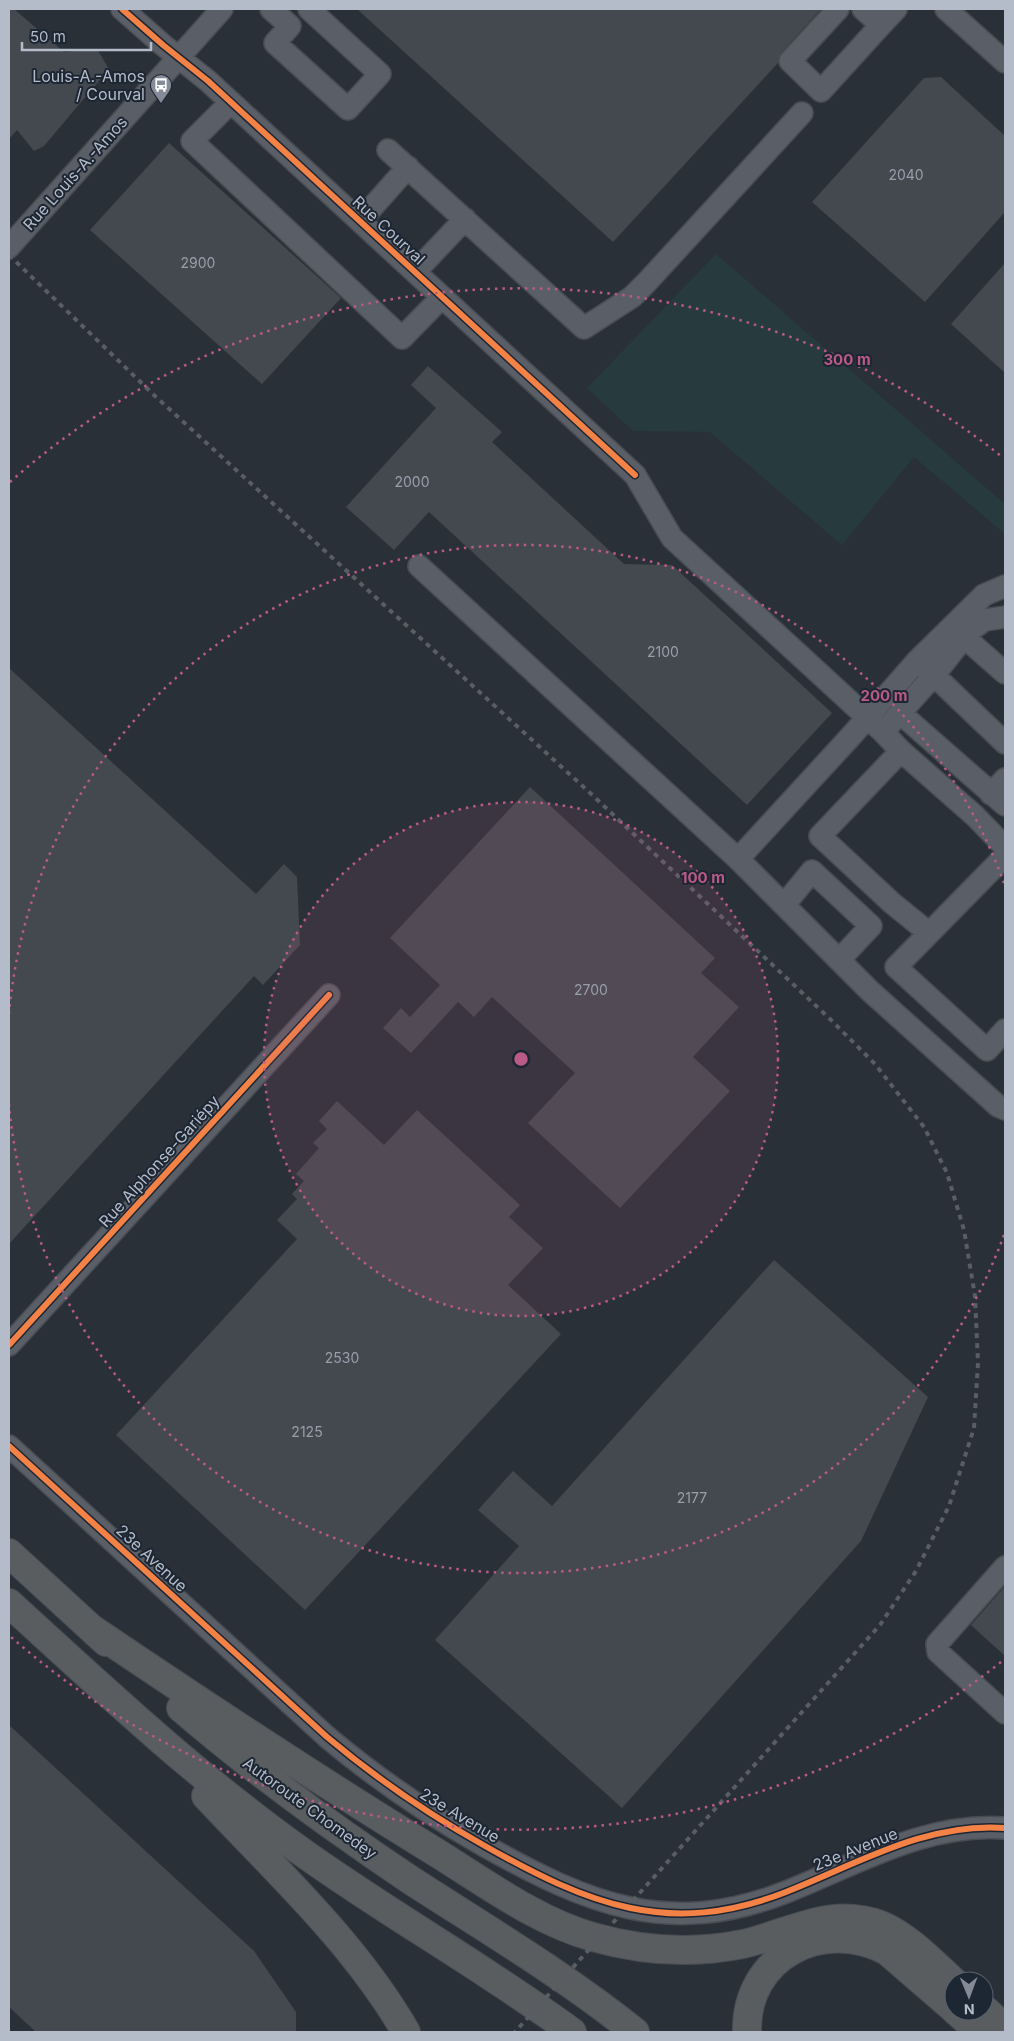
<svg xmlns="http://www.w3.org/2000/svg" width="1014" height="2041" font-family="Inter,sans-serif">
<rect width="100%" height="100%" fill="#2a3038"/>
<path fill="#273a3e" d="M 716,254 L 1005,504 L 1005,534 L 914,457 L 842,545 L 710,432 L 633,431 L 587,388 Z"/>
<path fill="#444950" d="M 9,9 L 14,9 L 64,52 L 97,49 L 109,69 L 44,146 L 34,151 L 17,130 L 9,139 Z
M 357,9 L 821,9 L 781,53 L 778,63 L 613,242 Z
M 941,77 L 1005,136 L 1005,212 L 925,302 L 812,202 L 924,78 Z
M 169,143 L 341,298 L 262,384 L 90,230 Z
M 1005,263 L 1005,373 L 951,324 Z
M 428,366 L 502,432 L 492,442 L 624,564 L 672,565 L 832,713 L 747,805 L 429,512 L 394,550 L 346,507 L 436,408 L 411,385 Z
M 9,668 L 256,894 L 284,864 L 297,877 L 300,945 L 263,985 L 254,976 L 9,1244 Z
M 530,787 L 715,958 L 701,973 L 739,1007 L 693,1057 L 730,1091 L 620,1208 L 528,1123 L 575,1073 L 492,997 L 474,1017 L 458,1002 L 411,1053 L 383,1028 L 401,1008 L 410,1017 L 440,985 L 390,938 Z
M 337,1101 L 384,1145 L 417,1110 L 520,1205 L 509,1217 L 543,1248 L 508,1285 L 561,1334 L 305,1610 L 116,1435 L 297,1239 L 277,1220 L 297,1199 L 292,1194 L 304,1181 L 296,1174 L 319,1148 L 313,1143 L 327,1129 L 319,1121 Z
M 774,1260 L 928,1397 L 861,1541 L 622,1808 L 435,1640 L 519,1546 L 478,1510 L 513,1471 L 552,1506 Z
M 1005,1586 L 1005,1656 L 971,1625 Z
M 9,1725 L 254,1951 L 296,2012 L 296,2032 L 36,2032 L 9,2007 Z"/>
<g fill="none" stroke-linecap="round" stroke-linejoin="round">
<g stroke="#484c53" stroke-width="24">
<path id="minor" d="M 122,9 L 163,45 L 208,81 L 635,475 L 672,538 L 883,732 L 901,751 L 975,816 L 1005,847
M 271,9 L 290,26 L 275,43 L 348,109 L 380,74 L 309,9
M 838,9 L 790,61 L 821,91 L 881,25
M 863,9 L 881,25 L 896,9
M 946,9 L 1005,62
M 231,102 L 192,141 L 402,338 L 442,297
M 388,150 L 584,328 L 632,297 L 647,282 L 802,113
M 360,221 L 408,167
M 9,247 L 222,9
M 415,272 L 465,219
M 419,566 L 738,859
M 964,637 L 1005,673
M 918,660 L 984,595 L 1005,586
M 900,713 L 1005,805
M 883,732 L 935,674 L 968,632 L 985,620 L 1005,617
M 1005,743 L 918,660 L 852,735 L 738,859 L 870,991 L 998,1106 L 1005,1109
M 901,751 L 820,836 L 892,903 L 929,933
M 991,794 L 1005,779
M 1005,856 L 896,967 L 987,1050 L 1005,1030
M 784,905 L 812,871 L 871,926 L 839,960
M 9,1345 L 329,995
M 9,1446 L 327,1737 C 377,1779 428,1814 485,1846 C 588,1904 669,1938 786,1892 C 857,1864 926,1822 1005,1828
M 1005,1567 L 937,1644 L 938,1652 L 1005,1713"/>
</g>
<g stroke="#474c53" stroke-width="30">
<path id="highway" d="M 9,1553 L 106,1642
M 9,1603 C 104,1690 197,1777 302,1852 C 390,1915 485,1968 572,2032
M 92,1629 C 203,1704 315,1778 429,1848 C 480,1879 535,1921 593,1937 C 642,1951 693,1954 743,1944 C 791,1933 830,1906 881,1925 C 909,1937 932,1962 954,1982
M 181,1708 C 253,1770 330,1826 409,1879 C 486,1929 564,1975 635,2032
M 206,1796 C 276,1871 354,1942 406,2032
M 984,2009 L 1005,2028
M 956,2011 L 980,2032
M 747,2032 C 745,1956 823,1917 887,1951 L 954,2009"/>
</g>
<use href="#minor" stroke="#5a5e66" stroke-width="21"/>
<use href="#highway" stroke="#5a5d60" stroke-width="28"/>
<path stroke="#595d64" stroke-width="4" stroke-dasharray="5 5" stroke-linecap="butt" d="M 9,255 L 155,396 L 588,791 L 830,1019 L 875,1064 L 924,1127 L 947,1173 L 964,1230 L 975,1296 L 978,1363 L 974,1428 L 949,1506 L 916,1571 L 880,1625 L 515,2032"/>
<g stroke="#1d2633" stroke-width="9">
<path id="cycleway" d="M 122,9 L 163,45 L 208,81 L 635,475
M 9,1345 L 329,995
M 9,1446 L 327,1737 C 377,1779 428,1814 485,1846 C 588,1904 669,1938 786,1892 C 857,1864 926,1822 1005,1828"/>
</g>
<use href="#cycleway" stroke="#f48246" stroke-width="6"/>
</g>
<circle cx="521" cy="1059" r="257" fill="#bc5a87" fill-opacity=".12"/>
<g fill="none" stroke="#bc5a87" stroke-width="2.5" stroke-dasharray="2.5 5">
<circle cx="521" cy="1059" r="257"/>
<path d="M1004 1235A514 514 0 0 1 9 1104M9 1014A514 514 0 0 1 1004 883"/>
<path d="M1001 1662A771 771 0 0 1 10 1636M10 482A771 771 0 0 1 1001 456"/>
</g>
<defs>
<g id="bus-pin" transform="scale(1.125)"><path d="M0 17L-7.5 6A9.5 9.5 0 1 1 7.5 6Z" fill="#848b96" stroke="#1d2633"/><path d="M-5-6H5V4H4V6H2V4H-2V6H-4V4H-5ZM-3.5-4V0h7V-4ZM-3.5 1.2v1.5H-2V1.2ZM2 1.2v1.5H3.5V1.2Z" fill="#fff"/></g>
</defs>
<g fill-rule="evenodd">
<use href="#bus-pin" x="161" y="85"/>
</g>
<g text-anchor="middle" dominant-baseline="central" stroke-width="4" stroke-linejoin="round" paint-order="stroke">
<g font-size="14" fill="#989fab">
<text x="906" y="174">2040</text>
<text x="198" y="262">2900</text>
<text x="412" y="481">2000</text>
<text x="663" y="651">2100</text>
<text x="591" y="989">2700</text>
<text x="342" y="1357">2530</text>
<text x="307" y="1431">2125</text>
<text x="692" y="1497">2177</text>
</g>
<g font-size="16" fill="#b4bcc9" stroke="#1d2633" text-anchor="end">
<text x="145" y="76">Louis-A.-Amos<tspan x="145" dy="18">/ Courval</tspan></text>
</g>
<g font-size="16" fill="#b4bcc9" stroke="#1d2633">
<text transform="translate(75 173) rotate(-48)">Rue Louis-A.-Amos</text>
<text transform="translate(389 230) rotate(43)">Rue Courval</text>
<text transform="translate(159 1161) rotate(-48)">Rue Alphonse-Gariépy</text>
<text transform="translate(152 1558) rotate(43)">23e Avenue</text>
<text transform="translate(310 1808) rotate(36)">Autoroute Chomedey</text>
<text transform="translate(460 1815) rotate(31)">23e Avenue</text>
<text transform="translate(855 1849) rotate(-22)">23e Avenue</text>
</g>
</g>
<circle cx="521" cy="1059" r="8" fill="#bc5a87" stroke="#1d2633" stroke-width="2.5"/>
<g font-size="15" text-anchor="middle" font-weight="bold" fill="#bc5a87" stroke="#1d2633" stroke-width="4" stroke-linejoin="round" paint-order="stroke">
<text x="847" y="365">300 m</text>
<text x="884" y="701">200 m</text>
<text x="703" y="883">100 m</text>
</g>
<rect width="1014" height="2041" fill="none" stroke="#b4bcc9" stroke-width="20"/>
<g transform="translate(969 1996) rotate(179)"><circle r="24" fill="#1d2633" stroke="#59626f"/>
<path d="M0-4L9 19L0 12L-9 19Z" fill="#848b96"/>
<text y="-8" font-size="14" font-weight="bold" text-anchor="middle" fill="#b4bcc9">N</text>
</g>
<path d="M22 42v8h129v-8" fill="none" stroke="#b4bcc9" stroke-width="2.5"/>
<text x="30" y="42" font-size="15" fill="#b4bcc9" stroke="#1d2633" stroke-width="4" paint-order="stroke">50 m</text>
</svg>
